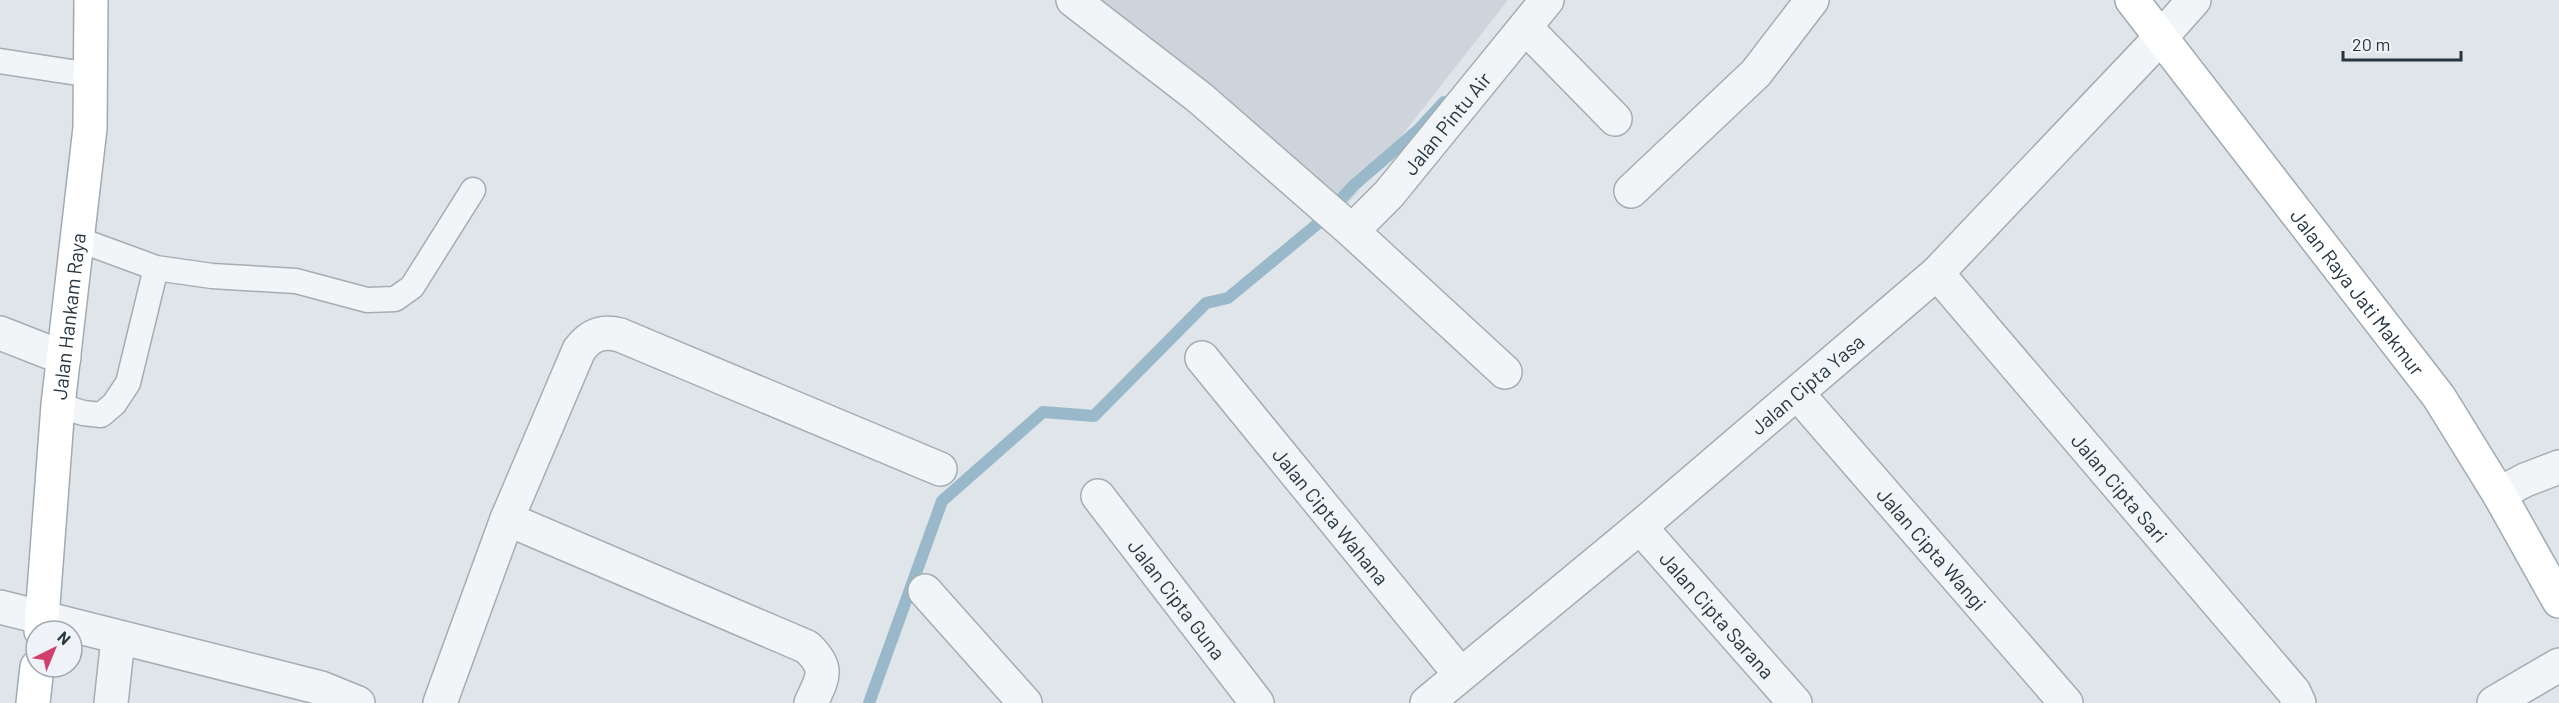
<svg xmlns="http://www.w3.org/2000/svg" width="2559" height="703" font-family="Barlow,sans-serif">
<rect width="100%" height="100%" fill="#dfe5e9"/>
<path fill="#cdd4db" d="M 1081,0 L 1508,0 L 1337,218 Z"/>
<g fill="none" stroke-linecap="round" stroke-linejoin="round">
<path stroke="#99b9cb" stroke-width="12" d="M 869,703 L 942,501 L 1043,412 L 1094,416 L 1206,303 L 1228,298 L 1321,221 L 1353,186 L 1418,130 L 1444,102"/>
<g stroke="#a4adb3" stroke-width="27">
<path id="lane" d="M 0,61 L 91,75
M 77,239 L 156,268
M 58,405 L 83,413 L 101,415 L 114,404 L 128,383 L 156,268 L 212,276 L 296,281 L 367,300 L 395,299 L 412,287 L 473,190"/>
</g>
<g stroke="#a4adb3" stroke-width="36">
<g id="street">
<path id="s1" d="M 1073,0 L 1200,98 L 1352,231 L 1389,194 L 1547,0"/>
<path d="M 1526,28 L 1615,119"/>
<path d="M 1631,191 L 1756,73 L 1812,0"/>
<path d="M 1352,231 L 1505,372"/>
<path id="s2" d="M 1937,273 L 2294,692 L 2299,703"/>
<path d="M 0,333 L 64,358"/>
<path id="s3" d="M 1202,358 L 1460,674"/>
<path id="s4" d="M 1797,393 L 2066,703"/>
<path d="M 2499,494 L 2525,480 L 2559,467"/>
<path id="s5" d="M 1098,496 L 1257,703"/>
<path d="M 507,519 L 807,647 C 830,669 823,677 811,703"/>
<path id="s6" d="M 1640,527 L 1795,703"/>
<path d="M 925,591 L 1025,703"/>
<path d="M 0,607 L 321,688 L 358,703"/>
<path d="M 111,703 L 118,639"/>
<path d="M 440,703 L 507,519 L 579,350 C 590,335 602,330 620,335 L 940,469"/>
<path id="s7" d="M 1427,703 L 1640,527 L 1937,273 L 2162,36 L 2194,0"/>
<path d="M 2494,703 L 2559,665"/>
</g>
</g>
<g stroke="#9eabb6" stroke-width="36">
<g id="primary">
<path id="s8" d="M 2132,0 L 2439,397 L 2499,494 L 2559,601"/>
<path id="s9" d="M 41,631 L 58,405 L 90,128 L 91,0"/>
<path d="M 33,703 L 37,667"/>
</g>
</g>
<use href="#lane" stroke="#f2f5f7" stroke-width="24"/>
<use href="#street" stroke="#f2f5f7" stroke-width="33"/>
<use href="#primary" stroke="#fff" stroke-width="33"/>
</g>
<g text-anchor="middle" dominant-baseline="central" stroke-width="6" stroke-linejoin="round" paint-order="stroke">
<g font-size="20" fill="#273541" stroke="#eff3f7">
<text stroke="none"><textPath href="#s1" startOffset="506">Jalan Pintu Air</textPath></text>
<text stroke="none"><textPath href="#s8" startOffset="369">Jalan Raya Jati Makmur</textPath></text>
<text stroke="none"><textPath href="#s9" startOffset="316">Jalan Hankam Raya</textPath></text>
<text stroke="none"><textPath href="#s7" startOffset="496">Jalan Cipta Yasa</textPath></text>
<text stroke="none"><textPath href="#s2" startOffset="282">Jalan Cipta Sari</textPath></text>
<text stroke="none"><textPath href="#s3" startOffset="204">Jalan Cipta Wahana</textPath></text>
<text stroke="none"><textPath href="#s4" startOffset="206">Jalan Cipta Wangi</textPath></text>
<text stroke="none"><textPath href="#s5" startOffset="130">Jalan Cipta Guna</textPath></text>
<text stroke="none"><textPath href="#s6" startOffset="117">Jalan Cipta Sarana</textPath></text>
</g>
</g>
<g transform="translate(54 649) rotate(43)"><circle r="28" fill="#eff3f7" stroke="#9fa7ae" stroke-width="1.5"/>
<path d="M0-4.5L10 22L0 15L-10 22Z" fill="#d43e6c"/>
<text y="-9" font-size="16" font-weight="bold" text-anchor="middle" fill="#273541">N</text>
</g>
<path d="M2343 51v9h118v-9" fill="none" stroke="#273541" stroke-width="3"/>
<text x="2352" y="51" font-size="18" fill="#273541" stroke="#eff3f7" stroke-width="4.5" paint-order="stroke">20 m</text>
</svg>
